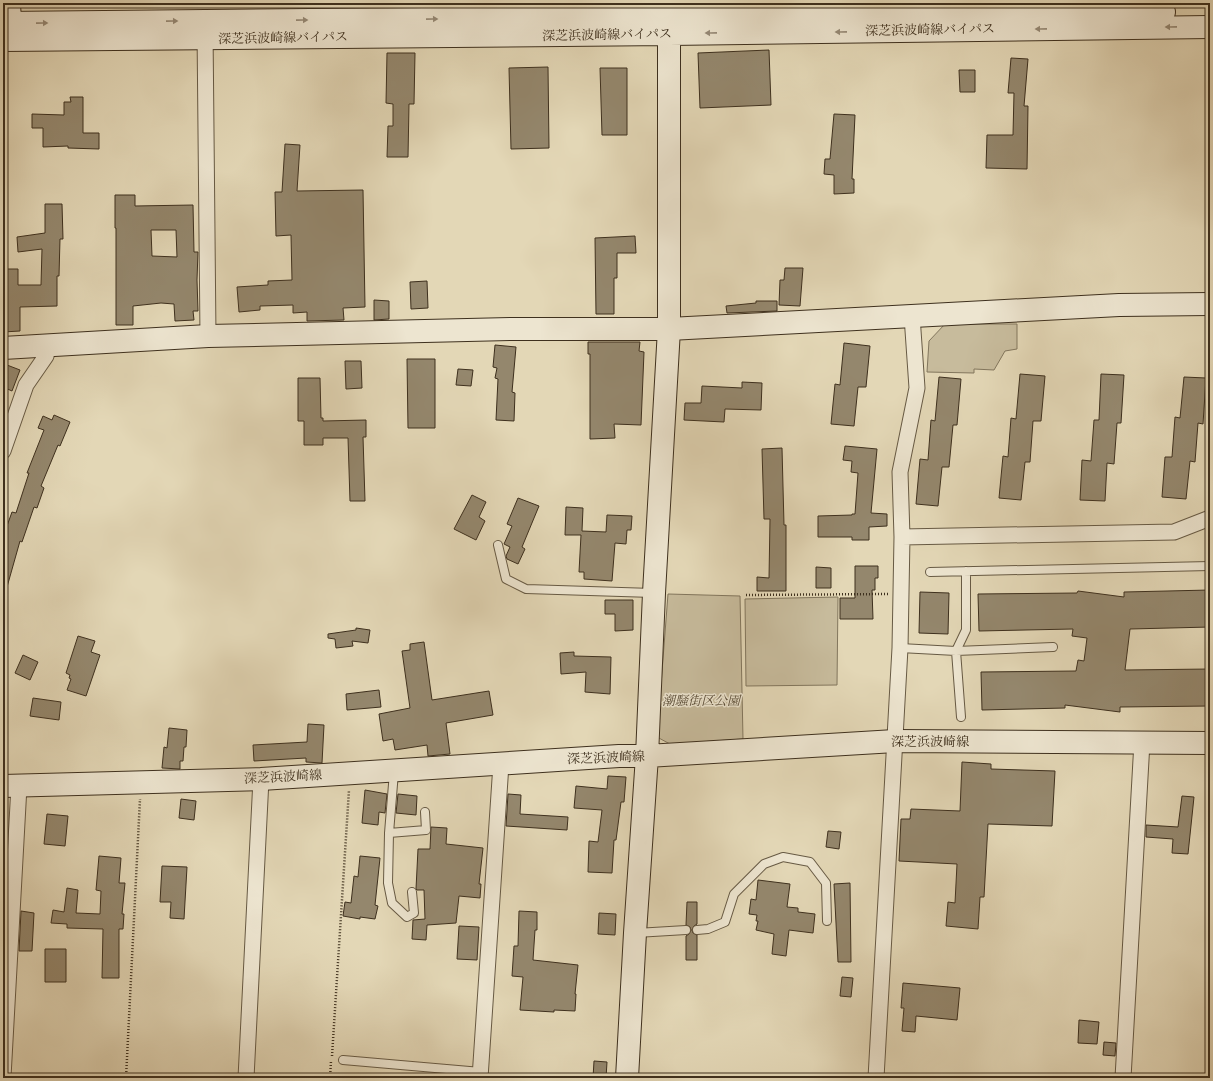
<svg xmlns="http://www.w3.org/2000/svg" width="1213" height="1081" font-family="Cardo,'Noto Serif JP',serif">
<rect width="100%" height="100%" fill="#e3d7b6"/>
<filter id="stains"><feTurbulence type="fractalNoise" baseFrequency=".005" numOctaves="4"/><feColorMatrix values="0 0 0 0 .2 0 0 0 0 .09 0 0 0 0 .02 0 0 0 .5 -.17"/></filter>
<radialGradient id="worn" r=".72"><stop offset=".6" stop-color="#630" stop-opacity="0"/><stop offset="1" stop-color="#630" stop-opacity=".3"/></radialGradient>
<path fill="#c7bb9c" stroke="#82765d" d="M 945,324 L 1017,324 L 1017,349 L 1005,351 L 994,370 L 974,369 L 974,373 L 927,372 L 929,341 Z
M 668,594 L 740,596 L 743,739 L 670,744 L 657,737 Z
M 838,597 L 837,685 L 746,686 L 745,599 Z"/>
<path fill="#94876d" stroke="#3e301e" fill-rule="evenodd" d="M 769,50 L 771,105 L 700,108 L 698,53 Z
M 387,53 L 415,53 L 414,104 L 409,104 L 408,157 L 387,157 L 388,126 L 393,126 L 393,104 L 386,103 Z
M 1011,58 L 1028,59 L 1024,106 L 1028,106 L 1027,169 L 986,168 L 987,135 L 1013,135 L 1014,93 L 1008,93 Z
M 548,67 L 549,148 L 511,149 L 509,68 Z
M 600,68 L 627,68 L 627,135 L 602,135 Z
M 959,70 L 975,70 L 975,92 L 960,92 Z
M 70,97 L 83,97 L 83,133 L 99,133 L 99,149 L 68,148 L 68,146 L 43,147 L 43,128 L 32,128 L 32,114 L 64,115 L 64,102 L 71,102 Z
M 834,114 L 855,115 L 852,179 L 854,179 L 854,193 L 834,194 L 834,175 L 824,174 L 825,159 L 830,159 Z
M 285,144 L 300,145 L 297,191 L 363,190 L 365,307 L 343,308 L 344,320 L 307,321 L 307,312 L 293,313 L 293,305 L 260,306 L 260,310 L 239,312 L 237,287 L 268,285 L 268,281 L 292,280 L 291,235 L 276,236 L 275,192 L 282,192 Z
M 115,195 L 135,195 L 135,206 L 193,205 L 194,252 L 198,252 L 197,280 L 198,311 L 193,311 L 194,320 L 175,321 L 174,304 L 161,303 L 133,306 L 133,325 L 116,325 L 116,228 L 115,228 ZM 151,230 L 176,230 L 177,257 L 152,256 Z
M 45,204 L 62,204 L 63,239 L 60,239 L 59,276 L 57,276 L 57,306 L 20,307 L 20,331 L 3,332 L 3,269 L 18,269 L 18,285 L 41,285 L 42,249 L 18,252 L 17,237 L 45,233 Z
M 635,236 L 636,253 L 617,253 L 617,278 L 614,278 L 614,314 L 596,314 L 595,238 Z
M 785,268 L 803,268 L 800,306 L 779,305 L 780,280 L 784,280 Z
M 427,281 L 428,308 L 411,309 L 410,282 Z
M 374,300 L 389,301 L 389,319 L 374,320 Z
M 756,301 L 777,301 L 777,311 L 727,313 L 726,306 L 756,303 Z
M 588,342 L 640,342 L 639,351 L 644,352 L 641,425 L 614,424 L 615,438 L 590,439 L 590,354 L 588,354 Z
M 844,343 L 870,346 L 866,387 L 858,387 L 854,426 L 831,424 L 835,384 L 840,385 Z
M 495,345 L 516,347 L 512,392 L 515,393 L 514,421 L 496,420 L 498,379 L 495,378 L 497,368 L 493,367 Z
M 407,359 L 435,359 L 435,428 L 408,428 Z
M 345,361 L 361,361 L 362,388 L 346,389 Z
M 7,365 L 20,370 L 12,391 L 3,387 L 3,375 Z
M 458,369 L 473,370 L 471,386 L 456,385 Z
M 1020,374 L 1045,376 L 1041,421 L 1033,421 L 1030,462 L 1025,462 L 1021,500 L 999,498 L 1003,456 L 1008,457 L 1011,418 L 1016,419 Z
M 1101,374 L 1124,375 L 1121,423 L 1117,423 L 1114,464 L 1107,463 L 1105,501 L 1080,500 L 1082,460 L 1091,461 L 1094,420 L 1099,420 Z
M 939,377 L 961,379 L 957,425 L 953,425 L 949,467 L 942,467 L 938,506 L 916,504 L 920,459 L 928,460 L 931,420 L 935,421 Z
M 1184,377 L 1206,378 L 1203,424 L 1198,423 L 1195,462 L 1190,461 L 1186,499 L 1162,497 L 1165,457 L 1172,457 L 1175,417 L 1180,418 Z
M 298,378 L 320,378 L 321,418 L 323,418 L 323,421 L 366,420 L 366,437 L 363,437 L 365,501 L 350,501 L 348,438 L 323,438 L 323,445 L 304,445 L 304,421 L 298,421 Z
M 742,382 L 762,383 L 761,410 L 725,409 L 724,422 L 684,420 L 685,403 L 701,403 L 702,386 L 742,388 Z
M 54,415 L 70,422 L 60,446 L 58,445 L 41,486 L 44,488 L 37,508 L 34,507 L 22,542 L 20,541 L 7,587 L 3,587 L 3,537 L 12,512 L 16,513 L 29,473 L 27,473 L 44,430 L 38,428 L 43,416 L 52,420 Z
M 845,446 L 877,449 L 871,513 L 887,514 L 887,526 L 869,527 L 869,540 L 852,540 L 852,537 L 818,537 L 818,516 L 852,515 L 852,514 L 855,514 L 858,473 L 851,472 L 852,461 L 843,460 Z
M 782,448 L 784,525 L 786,525 L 786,591 L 757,591 L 757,577 L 769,578 L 770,519 L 764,519 L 762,449 Z
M 472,495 L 486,502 L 479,517 L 485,521 L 476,540 L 454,529 Z
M 518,498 L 539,506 L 522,547 L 525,549 L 518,564 L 507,559 L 506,556 L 510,547 L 504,544 L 512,526 L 507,524 Z
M 566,507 L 583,508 L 582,531 L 606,532 L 607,515 L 632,516 L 631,530 L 627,530 L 626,544 L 615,543 L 612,581 L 584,579 L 584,572 L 579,572 L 581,535 L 565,535 Z
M 855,566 L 878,566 L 878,578 L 875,578 L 875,590 L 872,590 L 873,619 L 840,619 L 840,598 L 855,598 Z
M 816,567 L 831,568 L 831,588 L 816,588 Z
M 1210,590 L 1210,627 L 1130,629 L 1125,670 L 1210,669 L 1210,706 L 1120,707 L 1120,712 L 1065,705 L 1065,708 L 982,710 L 981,672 L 1076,671 L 1078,660 L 1084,661 L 1087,638 L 1072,636 L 1073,629 L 979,631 L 978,594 L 1077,593 L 1078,591 L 1124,597 L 1124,592 Z
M 920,592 L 949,593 L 948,634 L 919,633 Z
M 605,600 L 633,600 L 633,630 L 615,631 L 615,614 L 605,614 Z
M 356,628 L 370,630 L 368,643 L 352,641 L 353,646 L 336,648 L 335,639 L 328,638 L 328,634 L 356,630 Z
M 78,636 L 95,641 L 91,652 L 100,655 L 86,696 L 67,690 L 71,679 L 69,678 L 70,675 L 66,673 Z
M 424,642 L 432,700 L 489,691 L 493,715 L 446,723 L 450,754 L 428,756 L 427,745 L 395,750 L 393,739 L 383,741 L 379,714 L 410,708 L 402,651 L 410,650 L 410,644 Z
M 574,652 L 574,656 L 611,657 L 610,694 L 585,692 L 586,672 L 561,674 L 560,653 Z
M 23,655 L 38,662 L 30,680 L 15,673 Z
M 379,690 L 381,707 L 347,710 L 346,694 Z
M 33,698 L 61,702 L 59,720 L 30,716 Z
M 308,724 L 324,725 L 322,763 L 306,762 L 306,758 L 254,761 L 253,745 L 307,742 Z
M 169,728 L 187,730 L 186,747 L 184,747 L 183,761 L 180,761 L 180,769 L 162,768 L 164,747 L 167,748 Z
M 962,762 L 991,764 L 991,769 L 1055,771 L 1052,826 L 988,824 L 984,897 L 980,897 L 978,929 L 946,926 L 948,902 L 955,903 L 957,864 L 899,861 L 901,819 L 910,819 L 911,809 L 960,811 Z
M 608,776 L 626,777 L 624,802 L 621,802 L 616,840 L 614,840 L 612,873 L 588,872 L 589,841 L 598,842 L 602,810 L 574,808 L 576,786 L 607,789 Z
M 365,790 L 387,794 L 385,813 L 379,812 L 378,825 L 362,823 Z
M 398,794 L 417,796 L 416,815 L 396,813 Z
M 508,794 L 521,795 L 520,814 L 568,817 L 567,830 L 506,826 Z
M 1182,796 L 1194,797 L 1188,854 L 1172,853 L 1173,839 L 1146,837 L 1146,825 L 1178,827 Z
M 181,799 L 196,801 L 194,820 L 179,818 Z
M 47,814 L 68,816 L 65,846 L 44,844 Z
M 431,827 L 447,828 L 446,844 L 483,848 L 479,884 L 481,884 L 480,898 L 459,896 L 456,923 L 427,925 L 426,940 L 412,939 L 413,920 L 425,919 L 424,890 L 417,890 L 416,889 L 418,849 L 430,849 Z
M 828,831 L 841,832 L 839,849 L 826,847 Z
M 99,856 L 121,858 L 119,883 L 125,883 L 122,914 L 124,914 L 123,929 L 119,929 L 119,978 L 102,978 L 103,929 L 67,928 L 67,924 L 51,923 L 53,910 L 64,912 L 67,888 L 78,890 L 76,913 L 100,914 L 101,891 L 96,890 Z
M 360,856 L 380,858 L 375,905 L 378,906 L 375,919 L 360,917 L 360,919 L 343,916 L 345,902 L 351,903 L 354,876 L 358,877 Z
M 162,866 L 187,867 L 184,919 L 170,918 L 171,902 L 160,902 Z
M 758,880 L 790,884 L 787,907 L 798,908 L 798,912 L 815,914 L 813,933 L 789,930 L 786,956 L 772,954 L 774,934 L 756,930 L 758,921 L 756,921 L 757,915 L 749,914 L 751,899 L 756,900 Z
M 850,883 L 851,962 L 838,962 L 834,884 Z
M 687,902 L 697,902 L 697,924 L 694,926 L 692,930 L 693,933 L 697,935 L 697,960 L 686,960 L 686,936 L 689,934 L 691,930 L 690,927 L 686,925 Z
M 21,911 L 34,913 L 32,951 L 19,951 Z
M 519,911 L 537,912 L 537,930 L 535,930 L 533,960 L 578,965 L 575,994 L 576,994 L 575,1011 L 554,1010 L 554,1012 L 520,1010 L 523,977 L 512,976 L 514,946 L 518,946 Z
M 599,913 L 616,914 L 615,935 L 598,934 Z
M 459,926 L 479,927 L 477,960 L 457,959 Z
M 45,949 L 66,949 L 66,982 L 45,982 Z
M 842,977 L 853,978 L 851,997 L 840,996 Z
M 903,983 L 960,988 L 957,1020 L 916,1016 L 915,1032 L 902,1031 L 904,1008 L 901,1008 Z
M 1079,1020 L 1099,1022 L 1097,1044 L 1078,1043 Z
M 1104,1042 L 1116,1043 L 1115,1056 L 1103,1055 Z
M 594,1061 L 607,1062 L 606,1078 L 593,1078 Z"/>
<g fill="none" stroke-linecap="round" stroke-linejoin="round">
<g stroke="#675a44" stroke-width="10">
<path id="lane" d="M 498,545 L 506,579 L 526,589 L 653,593
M 930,572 L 1210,566
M 900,648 L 956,651 L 1053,647
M 961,717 L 956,651 L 966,630 L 966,571
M 394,772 L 389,833 L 388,883 L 392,903 L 407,917 L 414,913 L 412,892
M 389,833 L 426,830 L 425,812
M 697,930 L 708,929 L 725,922 L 734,894 L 764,864 L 783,857 L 810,862 L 826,883 L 827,921
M 636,933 L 686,930
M 343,1060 L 481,1072"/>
</g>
<g stroke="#675a44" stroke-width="17">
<path id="street" d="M 205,29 L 208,336
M 3,451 L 26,385 L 46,356 L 48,347
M 902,537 L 1174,532 L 1210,518
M 3,1077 L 19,786
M 246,1078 L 261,779
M 480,1078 L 501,764
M 876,1078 L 900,648 L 902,537 L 900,472 L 917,388 L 912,316
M 1123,1078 L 1142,742"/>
</g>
<g stroke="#3e301e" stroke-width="24">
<path id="secondary" d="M 9,3 L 10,23
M 3,23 L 1164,12
M 3,40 L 669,34 L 1210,27
M 3,348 L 208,336 L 510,329 L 669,329 L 1119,305 L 1210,304
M 3,786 L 261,779 L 619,756 L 647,756 L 895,741 L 1210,743
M 627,1078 L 635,933 L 647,756 L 654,593 L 669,329 L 669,20"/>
</g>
<path stroke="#3e301e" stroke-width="2.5" stroke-dasharray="1 2" stroke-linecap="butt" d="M 746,595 L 888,594
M 332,1056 L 349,790
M 126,1078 L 140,799
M 330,1078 L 331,1061"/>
<use href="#lane" stroke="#ede5d0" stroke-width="8"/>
<use href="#street" stroke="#ede5d0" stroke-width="15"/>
<use href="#secondary" stroke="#ede5d0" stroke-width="22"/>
</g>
<defs><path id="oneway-solid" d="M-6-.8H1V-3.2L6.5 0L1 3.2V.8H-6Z"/></defs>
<g fill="#968a77">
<use href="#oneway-solid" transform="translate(432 19) rotate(-1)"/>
<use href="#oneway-solid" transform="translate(302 20) rotate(-1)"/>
<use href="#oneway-solid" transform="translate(172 21) rotate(-1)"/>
<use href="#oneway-solid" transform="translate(42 23) rotate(-1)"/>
<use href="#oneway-solid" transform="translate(1171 27) rotate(179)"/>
<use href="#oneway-solid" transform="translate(1041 29) rotate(179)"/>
<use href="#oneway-solid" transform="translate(841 32) rotate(179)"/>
<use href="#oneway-solid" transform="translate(711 33) rotate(179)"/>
</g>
<g text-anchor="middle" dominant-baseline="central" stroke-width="3" stroke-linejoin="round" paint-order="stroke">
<g font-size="13" fill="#3e301e" stroke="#ede5d0">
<text transform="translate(930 30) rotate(-1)">深芝浜波崎線バイパス</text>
<text transform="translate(607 35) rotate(-1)">深芝浜波崎線バイパス</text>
<text transform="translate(283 38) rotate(-1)">深芝浜波崎線バイパス</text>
<text x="930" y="742">深芝浜波崎線</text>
<text transform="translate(606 758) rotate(-2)">深芝浜波崎線</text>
<text transform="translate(283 777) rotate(-3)">深芝浜波崎線</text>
</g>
<g font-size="13" font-style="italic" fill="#594c37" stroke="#ede5d0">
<text x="701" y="701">潮騒街区公園</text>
</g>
</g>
<rect width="1213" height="1081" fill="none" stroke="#e3d7b6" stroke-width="16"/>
<rect x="4" y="4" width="1205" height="1073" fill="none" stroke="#3e301e" stroke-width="2"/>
<rect x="8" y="8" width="1197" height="1065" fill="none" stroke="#3e301e"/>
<rect width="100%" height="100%" filter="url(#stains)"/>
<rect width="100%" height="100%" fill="url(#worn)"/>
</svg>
